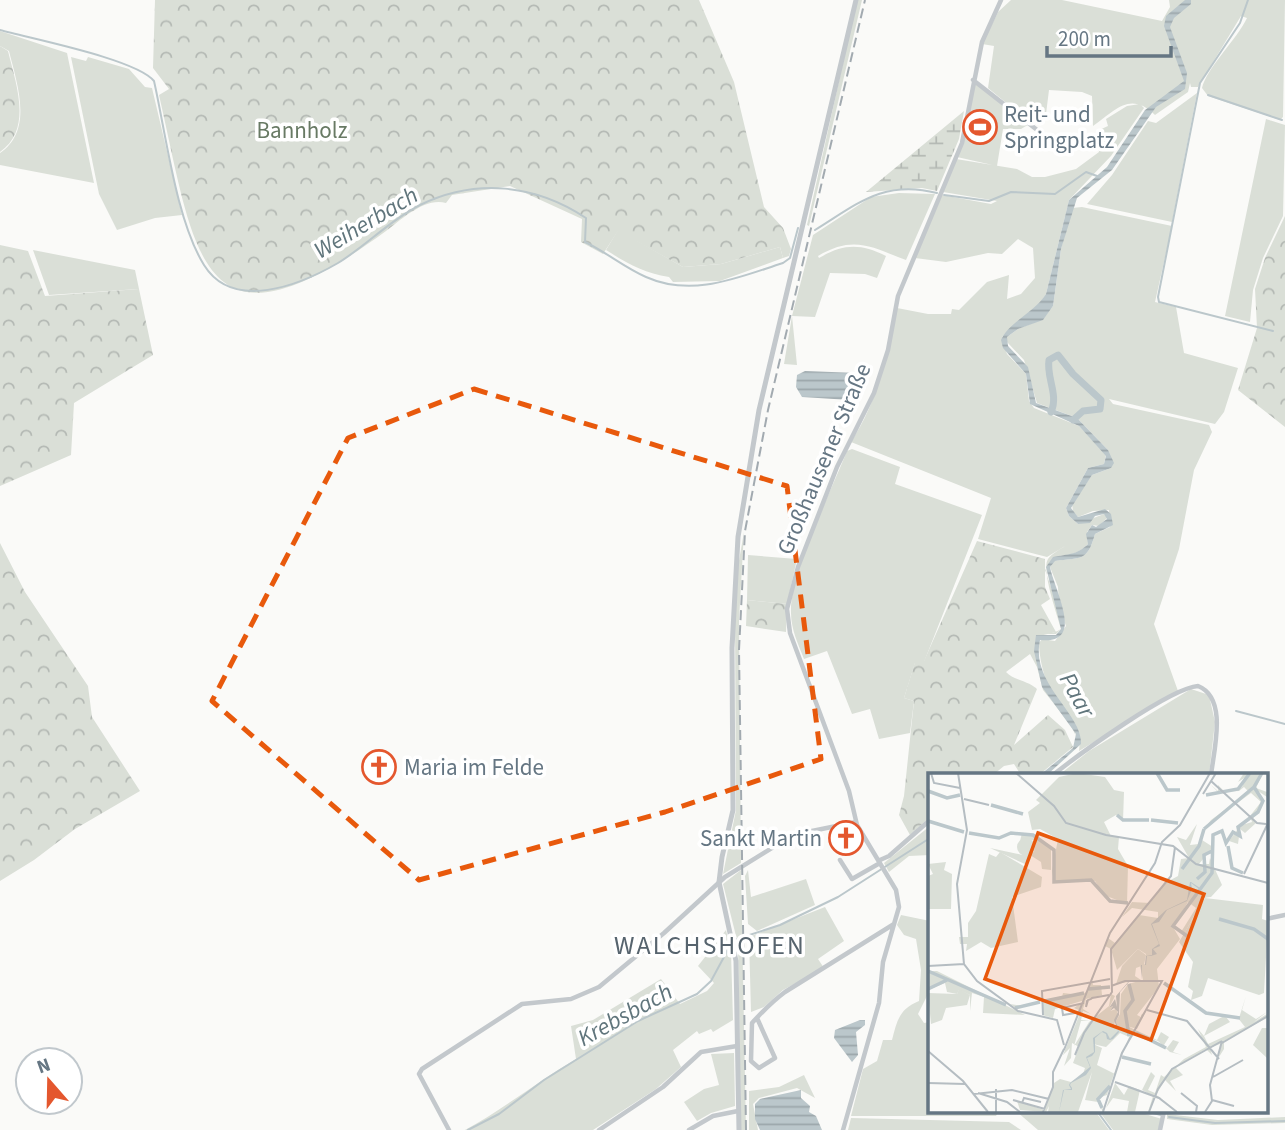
<svg xmlns="http://www.w3.org/2000/svg" width="1285" height="1130" font-family="'Source Sans 3',sans-serif">
<defs>
<pattern id="forest-crowns" width="20" height="18" patternUnits="userSpaceOnUse" patternTransform="scale(1.75)"><rect width="20" height="18" fill="#dadfd7"/><path d="M2 6a3 3 0 1 1 6 0M12 15a3 3 0 1 1 6 0" fill="none" stroke="#b4b9b4"/></pattern>
<pattern id="wetland-marsh" width="20" height="14" patternUnits="userSpaceOnUse" patternTransform="scale(1.75)"><rect width="20" height="14" fill="#dadfd7"/><path d="M1 5h8M5 5V1M11 12h8M15 12V8" fill="none" stroke="#b4b9b4"/></pattern>
<pattern id="water-rules" width="6" height="5" patternUnits="userSpaceOnUse" patternTransform="scale(1.75)"><rect width="6" height="5" fill="#bbc7cb"/><path d="M0 2.5h6" fill="none" stroke="#9ca6aa"/></pattern>
</defs>
<rect width="100%" height="100%" fill="#fafaf8"/>
<path fill="#dadfd7" d="M 857,0 L 862,0 L 809,226 L 807,225 Z
M 1011,0 L 1062,0 L 1162,21 L 1170,7 L 1169,0 L 1285,0 L 1283,117 L 1280,120 L 1208,96 L 1202,88 C 1206,69 1237,39 1247,18 L 1241,16 L 1198,87 L 1191,87 L 1190,83 L 1188,92 L 1155,115 C 1130,91 1116,110 1093,126 L 1092,96 L 1082,92 L 1049,90 L 1046,114 L 1021,129 L 1003,129 L 997,166 L 957,157 L 973,84 L 978,84 L 1010,106 L 988,88 L 994,46 L 982,44 L 998,12 Z
M 0,31 L 67,53 L 94,183 L 0,165 L 0,153 C 34,130 17,84 9,51 L 0,46 Z
M 71,57 L 86,61 L 88,57 L 129,69 L 145,87 L 152,88 L 182,215 L 155,218 L 117,230 L 99,194 Z
M 1197,93 L 1172,222 L 1087,204 L 1112,175 L 1148,121 L 1156,123 Z
M 1140,104 L 1144,108 L 1111,156 L 1069,200 L 1046,294 L 1038,307 L 1002,337 L 1007,354 L 1026,374 L 1029,401 L 1034,408 L 1079,426 L 1106,455 L 1104,464 L 1088,468 L 1066,508 L 1069,516 L 1078,524 L 1104,514 L 1108,517 L 1099,526 L 1092,525 L 1087,532 L 1088,544 C 1079,553 1072,555 1059,556 L 1045,570 C 1052,589 1059,609 1061,629 L 1056,634 L 1041,634 C 1034,657 1038,684 1054,703 C 1063,713 1074,723 1076,736 L 1070,724 L 1043,690 L 1037,667 L 1030,654 L 1030,638 C 1039,631 1052,636 1061,629 C 1057,614 1041,570 1048,559 C 1051,554 1061,549 1065,546 L 1047,557 L 978,539 L 991,498 L 851,442 C 878,400 888,356 897,308 L 928,314 L 951,314 L 952,309 L 959,310 L 987,282 L 1009,275 L 1007,299 L 1021,294 L 1035,278 L 1033,248 L 1018,239 L 1002,254 L 988,253 L 946,262 L 915,258 L 942,195 L 991,204 L 997,201 L 943,192 L 956,159 L 1017,169 L 1032,177 L 1045,177 L 1076,169 L 1099,152 L 1097,131 L 1108,126 L 1106,119 L 1127,106 Z
M 1266,119 L 1285,125 L 1283,216 L 1263,258 L 1253,290 L 1250,322 L 1225,316 Z
M 899,193 L 935,194 L 906,260 C 871,247 854,235 818,256 L 819,258 C 843,244 860,243 886,256 L 877,278 L 865,274 L 830,273 L 815,317 L 792,316 L 797,365 L 784,364 L 792,316 L 813,235 L 871,197 Z
M 1082,207 L 1172,226 L 1155,302 L 1176,307 L 1184,353 L 1238,368 L 1224,412 L 1215,424 L 1109,399 L 1113,404 L 1209,425 L 1212,432 L 1194,470 L 1179,549 L 1154,624 L 1178,691 L 1079,751 C 1083,720 1064,716 1051,691 C 1044,679 1039,657 1039,643 L 1042,639 L 1055,641 L 1066,626 L 1059,607 L 1058,587 L 1050,567 L 1054,561 C 1080,557 1087,563 1095,534 L 1110,527 L 1109,510 L 1093,511 L 1078,517 L 1073,511 L 1072,504 L 1092,475 L 1111,468 L 1108,450 L 1077,418 L 1037,403 L 1024,360 L 1007,342 L 1007,337 L 1018,329 L 1043,319 L 1053,306 L 1061,249 L 1071,211 L 1072,208 Z
M 618,230 L 683,267 L 721,264 L 780,247 L 783,258 L 720,281 L 673,282 L 669,277 C 644,273 628,264 606,250 Z
M 33,250 L 135,270 L 139,289 L 49,295 Z
M 852,449 L 900,467 L 895,484 L 982,515 L 924,662 L 915,663 L 904,698 L 914,701 L 910,733 L 879,739 L 870,709 L 852,714 L 827,651 L 804,659 C 798,644 791,629 791,613 C 789,576 832,489 847,451 Z
M 744,532 L 739,620 L 741,863 L 723,874 L 736,810 L 735,618 L 737,572 Z
M 748,555 L 797,559 L 787,604 L 747,600 Z
M 1191,689 L 1209,695 L 1215,722 L 1209,775 L 1059,775 L 1089,751 Z
M 930,826 L 930,855 L 909,856 L 889,872 L 884,863 Z
M 741,870 L 746,1130 L 741,1130 L 738,944 L 723,884 Z
M 748,870 L 751,897 L 806,879 L 815,905 L 757,931 L 748,924 L 745,876 Z
M 825,907 L 844,941 L 818,959 L 824,968 L 783,990 L 764,1007 L 751,1012 L 749,937 Z
M 901,915 L 930,921 L 930,990 L 918,1014 L 924,1023 L 930,1022 L 930,1111 L 999,1111 L 996,1116 L 851,1116 L 863,1069 L 877,1061 L 883,1040 L 892,1040 C 897,1021 899,1009 919,1001 L 921,970 L 916,939 L 904,935 L 897,925 Z
M 726,930 L 731,952 L 733,1020 L 713,1032 L 711,1029 L 699,1034 L 697,1031 L 673,1050 L 681,1067 L 656,1089 L 593,1130 L 465,1130 C 504,1109 538,1081 576,1059 L 571,1026 L 593,1020 L 661,979 L 680,1004 L 707,991 L 714,983 L 698,966 Z
M 734,1053 L 735,1106 L 711,1113 L 697,1121 L 684,1102 L 704,1089 L 719,1085 L 711,1054 Z
M 804,1075 L 815,1098 L 797,1088 L 759,1098 L 753,1104 L 758,1130 L 749,1130 L 749,1091 L 779,1087 Z
M 1016,1111 L 1095,1111 L 1109,1130 L 1038,1130 Z
M 1099,1111 L 1135,1111 L 1162,1119 L 1159,1130 L 1113,1130 Z
M 1167,1114 L 1218,1120 L 1285,1117 L 1285,1123 L 1212,1125 L 1167,1119 Z
M 851,1118 L 1009,1122 L 1021,1130 L 848,1130 Z"/>
<path fill="url(#forest-crowns)" d="M 155,0 L 699,0 L 734,82 L 764,207 L 783,228 L 791,249 L 789,256 L 783,258 L 780,247 L 721,264 L 683,267 L 618,231 L 603,254 L 581,242 L 582,219 L 510,186 L 452,195 L 446,203 C 425,197 402,219 386,231 C 199,368 196,257 159,95 L 169,89 L 153,68 Z
M 0,46 L 8,51 C 16,84 33,129 0,152 Z
M 1285,216 L 1285,427 L 1238,390 L 1257,328 L 1255,289 L 1265,258 Z
M 0,245 L 28,251 L 45,296 L 139,289 L 153,355 L 74,403 L 71,455 L 0,486 Z
M 977,541 L 1045,559 L 1045,587 L 1050,599 L 1041,605 L 1056,632 L 1031,638 L 1030,654 L 1006,672 C 1015,681 1027,680 1037,689 L 1014,745 L 1048,715 L 1065,730 L 1073,747 L 1039,775 L 1021,775 L 1014,764 L 1004,766 L 993,775 L 930,775 L 930,817 L 910,835 L 899,815 L 904,796 L 914,701 L 904,698 L 915,662 L 924,661 Z
M 0,543 L 25,592 L 88,686 L 92,717 L 140,791 L 75,829 L 34,860 L 0,881 Z
M 747,600 L 787,604 L 786,632 L 746,626 Z"/>
<path fill="url(#wetland-marsh)" d="M 964,111 L 959,139 L 937,191 L 922,188 L 866,192 Z"/>
<path fill="url(#water-rules)" d="M 1185,0 L 1191,0 L 1191,4 L 1174,18 L 1170,27 L 1187,73 L 1185,89 L 1156,107 L 1112,170 L 1077,198 L 1061,249 L 1053,306 L 1043,320 L 1018,329 L 1007,337 L 1008,346 L 1028,367 L 1036,403 L 1077,418 L 1108,450 L 1114,463 L 1111,468 L 1092,475 L 1071,508 L 1078,517 L 1105,509 L 1111,514 L 1113,525 L 1095,534 C 1087,563 1080,557 1055,561 L 1050,567 C 1055,592 1086,645 1040,640 C 1030,684 1083,714 1081,744 L 1047,775 L 1040,775 L 1073,748 L 1076,734 L 1042,687 L 1034,651 L 1036,635 L 1056,635 L 1061,629 L 1046,567 L 1053,557 C 1068,554 1077,555 1088,544 L 1086,534 L 1092,525 L 1096,527 L 1107,519 L 1104,514 L 1095,516 L 1090,523 L 1078,524 L 1069,516 L 1066,508 L 1088,468 L 1104,464 L 1106,456 L 1079,426 L 1030,404 L 1026,374 L 1003,348 L 1001,340 C 1009,322 1034,313 1046,294 L 1069,200 L 1107,167 L 1145,110 L 1184,81 L 1164,26 L 1166,16 Z
M 805,371 L 858,373 L 863,379 L 861,390 L 850,400 L 802,397 L 796,387 L 797,375 Z
M 860,1020 L 865,1020 L 865,1025 L 856,1032 L 858,1055 L 852,1062 L 834,1038 L 835,1030 Z
M 801,1090 L 801,1098 L 810,1106 L 809,1112 L 816,1116 L 822,1130 L 760,1130 L 755,1119 L 755,1104 L 760,1099 Z"/>
<g fill="none" stroke-linecap="round" stroke-linejoin="round">
<path stroke="#bbc7cb" stroke-width="2" d="M 1248,0 L 1240,23 L 1200,83 L 1158,297 L 1159,302 L 1273,331
M 0,30 C 32,39 136,59 154,81 C 166,134 176,220 204,265 C 233,312 300,285 338,263 C 366,246 390,220 420,205 C 476,178 535,184 586,218 L 585,242 C 606,252 625,268 646,277 C 693,298 739,277 783,263 L 790,258 L 798,228
M 1208,95 L 1282,120
M 944,195 L 989,201 L 1011,192 L 1055,194 L 1086,172 L 1097,176
M 815,230 C 856,205 883,179 937,193
M 1236,711 L 1285,724
M 734,940 L 780,925 L 838,897 L 930,838
M 1097,1111 L 1111,1130
M 1145,1111 L 1161,1115
M 1169,1117 L 1215,1123 L 1285,1121
M 468,1130 L 499,1114 L 544,1080 L 638,1021 L 697,994 L 711,981 L 731,944"/>
<path stroke="#bbc7cb" stroke-width="7" d="M 1051,412 C 1059,395 1046,377 1049,360 L 1058,355 L 1073,374 L 1101,400 L 1100,409 L 1083,411 L 1073,420"/>
<path stroke="#c3c8cc" stroke-width="4.5" d="M 973,80 L 1041,133
M 1053,775 C 1078,755 1170,688 1198,686 C 1228,698 1214,749 1211,775
M 840,860 L 852,879 L 880,863
M 880,860 L 889,856 L 930,820
M 1266,919 L 1285,915
M 757,1018 L 775,1058 L 759,1068 L 751,1061 L 752,1023 C 762,1012 773,1001 785,992 L 894,924
M 449,1130 L 419,1074 L 422,1069 L 522,1004 L 571,999 L 599,987 L 664,933 L 725,877 L 775,846 L 807,832 L 856,822
M 599,1130 L 663,1087 L 701,1052 L 737,1046
M 689,1130 L 713,1116 L 738,1111
M 843,1130 L 879,1003 L 883,962 L 899,907 L 896,890 L 857,825 L 849,791 L 790,633 L 787,609 L 798,567 L 837,467 L 874,393 L 888,350 L 898,296 L 962,143 L 982,42 L 1001,0
M 1160,1130 L 1164,1111"/>
<path stroke="#c3c8cc" stroke-width="5" d="M 739,1130 L 736,961 L 719,882 L 722,857 L 733,810 L 732,648 L 738,537 L 759,410 L 856,0"/>
<path stroke="#a2aab0" stroke-width="2" stroke-dasharray="10 5" stroke-linecap="butt" d="M 746,1130 L 739,650 L 745,531 L 768,410 L 865,0"/>
</g>
<path fill="none" stroke="#e8590c" stroke-width="5" stroke-dasharray="14 9" stroke-linejoin="round" d="M 474,389 L 787,486 L 821,759 L 665,812 L 419,880 L 212,701 L 348,438 Z"/>
<defs>
<g id="stadium-ring" transform="scale(1.75)"><circle r="9.5" fill="#fff" stroke="#e4572e" stroke-width="1.5"/><path d="M0-5a6.5 5 0 1 0 0 10a6.5 5 0 1 0 0-10ZM-3.5-1.8h7v3.6h-7Z" fill="#e4572e"/></g>
<g id="church-ring" transform="scale(1.75)"><circle r="9.5" fill="#fff" stroke="#e4572e" stroke-width="1.5"/><path d="M-1.2-6h2.4v3.5h3.3v2.4h-3.3V6h-2.4V-.1h-3.3v-2.4h3.3Z" fill="#e4572e"/></g>
</defs>
<g fill-rule="evenodd">
<use href="#stadium-ring" x="980" y="127"/>
<use href="#church-ring" x="379" y="767"/>
<use href="#church-ring" x="846" y="838"/>
</g>
<g text-anchor="middle" dominant-baseline="central" stroke-width="7" stroke-linejoin="round" paint-order="stroke">
<g font-size="23" fill="#657683" stroke="#fff" text-anchor="start">
<text x="1004" y="114">Reit- und<tspan x="1004" dy="26">Springplatz</tspan></text>
<text x="404" y="767">Maria im Felde</text>
<text x="822" y="838" text-anchor="end">Sankt Martin</text>
</g>
<g font-size="23" fill="#687a64" stroke="#fff">
<text x="302" y="130">Bannholz</text>
</g>
<g font-size="23" fill="#657683" stroke="#fff">
<text transform="translate(824 459) rotate(-67)">Großhausener Straße</text>
</g>
<g font-size="24" font-style="italic" fill="#60757c" stroke="#fff">
<text transform="translate(366 223) rotate(-31)">Weiherbach</text>
<text transform="translate(1077 695) rotate(61)">Paar</text>
<text transform="translate(625 1015) rotate(-29)">Krebsbach</text>
</g>
<g font-size="26" letter-spacing="2" fill="#57646e" stroke="#fff">
<text x="710" y="945">WALCHSHOFEN</text>
</g>
</g>
<g transform="translate(928 773)">
<rect width="340" height="340" fill="#fafaf8"/>
<path d="M 316,0 L 335,0 L 328,15 L 339,19 L 339,24 L 330,18 L 336,28 L 325,45 L 328,50 L 317,60 L 312,56 L 310,71 L 301,68 L 315,49 L 314,52 L 324,49 L 322,43 L 333,29 L 323,20 L 278,53 L 274,67 L 285,74 L 271,91 L 281,91 L 282,85 L 294,112 L 283,124 L 276,125 L 256,161 L 253,159 L 268,135 L 260,129 L 245,154 L 252,166 L 229,196 L 231,214 L 209,242 L 213,244 L 213,242 L 218,238 L 209,256 L 199,253 L 229,267 L 233,259 L 241,264 L 236,272 L 239,275 L 245,267 L 251,269 L 245,279 L 254,282 L 242,279 L 230,268 L 207,260 L 193,280 L 179,322 L 170,325 L 170,328 L 175,336 L 175,339 L 170,329 L 157,327 L 164,299 L 150,339 L 120,339 L 121,333 L 118,339 L 92,337 L 89,328 L 116,337 L 126,310 L 132,306 L 143,309 L 155,301 L 157,295 L 145,290 L 151,274 L 144,270 L 143,285 L 136,293 L 142,275 L 135,282 L 153,238 L 146,235 L 157,227 L 127,236 L 125,245 L 114,242 L 114,229 L 88,235 L 82,231 L 96,233 L 134,224 L 135,220 L 153,222 L 160,218 L 180,165 L 187,170 L 211,142 L 230,145 L 230,139 L 204,135 L 194,144 L 204,129 L 222,130 L 237,110 L 250,103 L 253,86 L 261,85 L 249,64 L 258,67 L 269,51 L 262,72 L 271,71 L 276,56 L 283,47 L 321,19 L 316,14 L 311,18 L 290,19 L 283,12 L 290,18 L 290,12 L 296,18 L 308,17 L 314,14 L 318,4 L 310,9 ZM 177,173 L 183,176 L 189,197 L 210,176 L 218,181 L 217,191 L 212,193 L 215,207 L 200,211 L 193,221 L 192,241 L 188,248 L 191,259 L 186,252 L 190,241 L 188,236 L 182,238 L 185,233 L 181,235 L 187,223 L 183,221 L 181,233 L 161,249 L 146,273 L 153,248 L 162,247 L 153,247 L 155,238 L 163,241 L 155,236 L 158,226 L 174,222 L 173,212 L 165,212 L 164,207 ZM 192,260 L 201,264 L 187,301 L 169,292 L 174,275 L 165,271 L 178,274 ZM 94,60 L 105,62 L 123,75 L 123,97 L 114,96 L 113,89 L 102,82 L 99,92 L 62,75 L 95,82 L 106,79 L 108,67 L 92,68 ZM 0,198 L 9,198 L 97,242 L 55,240 L 56,224 L 44,220 L 42,238 L 42,222 L 31,217 L 29,221 L 19,219 L 17,210 L 0,217 ZM 318,223 L 314,237 L 328,246 L 339,239 L 326,249 L 339,241 L 339,245 L 296,268 L 296,276 L 291,284 L 292,271 L 282,275 L 284,282 L 278,276 L 252,291 L 248,295 L 255,302 L 242,308 L 248,318 L 237,307 L 228,322 L 233,325 L 227,325 L 220,339 L 225,323 L 214,317 L 223,299 L 227,303 L 220,317 L 227,320 L 233,302 L 236,304 L 256,286 L 278,274 L 270,256 L 276,263 L 281,251 L 296,243 L 311,245 ZM 298,244 L 310,245 L 317,254 L 280,271 L 276,263 L 302,249 ZM 187,310 L 196,322 L 201,313 L 212,317 L 207,339 L 199,339 L 201,328 L 185,325 L 178,335 Z" fill="#dadfd7" fill-rule="evenodd"/>
<path d="M 149,0 L 177,4 L 186,17 L 196,19 L 195,48 L 188,42 L 176,49 L 183,63 L 191,64 L 190,76 L 200,93 L 199,131 L 176,122 L 167,108 L 126,109 L 124,98 L 130,66 L 112,56 L 104,57 L 100,39 L 112,30 L 108,27 L 131,4 ZM89 74a9 9 0 1 1 18 0a9 9 0 1 1-18 0ZM 72,79 L 114,104 L 113,114 L 84,124 L 90,169 L 63,175 L 53,169 L 38,178 L 39,171 L 32,171 L 31,164 L 40,164 L 40,150 L 48,138 L 61,81 L 68,84 ZM 18,89 L 16,97 L 24,101 L 23,136 L 0,136 L 0,103 L 5,101 L 0,91 ZM 277,125 L 335,132 L 334,146 L 340,148 L 336,220 L 331,222 L 280,205 L 274,223 L 263,227 L 265,218 L 260,214 L 265,189 L 251,169 ZM 210,176 L 218,182 L 216,192 L 208,195 L 207,203 L 213,207 L 188,211 L 194,193 ZM 31,216 L 42,222 L 39,232 L 18,235 L 14,247 L 3,251 L 0,220 L 29,221 ZM 334,255 L 339,255 L 339,285 L 325,272 Z" fill="#dadfd7"/>
<path d="M 262,109 L 263,109 L 272,115 L 276,112 L 271,116 L 263,110 L 264,116 L 259,128 L 239,137 L 231,149 L 224,151 L 232,173 L 225,176 L 229,181 L 223,183 L 219,183 L 218,192 L 214,192 L 214,207 L 201,209 L 192,219 L 191,242 L 188,248 L 191,259 L 185,266 L 182,267 L 179,266 L 178,261 L 174,259 L 167,265 L 167,279 L 164,283 L 159,285 L 163,295 L 158,302 L 143,310 L 142,312 L 144,315 L 144,317 L 136,317 L 131,339 L 135,317 L 143,316 L 141,312 L 142,310 L 162,294 L 158,284 L 166,279 L 165,265 L 175,258 L 179,260 L 182,266 L 190,258 L 186,247 L 190,239 L 186,235 L 182,238 L 185,233 L 181,235 L 187,226 L 189,234 L 188,223 L 201,208 L 214,207 L 213,192 L 217,192 L 218,183 L 224,182 L 224,176 L 231,171 L 223,151 L 238,137 L 259,127 Z" fill="#bbc7cb"/>
<path fill="none" stroke="#bbc7cb" stroke-width="3.5" d="M 229,0 L 239,17 L 252,17M 0,18 L 19,25 L 32,22M 278,22 L 310,16 L 322,0M 63,32 L 95,41M 189,42 L 195,47 L 221,47M 223,47 L 250,50M 0,48 L 36,59M 276,56 L 326,14M 41,60 L 71,65 L 83,60 L 105,62 L 126,77 L 126,109 L 163,107 L 182,128 L 200,130M 300,73 L 304,95 L 315,100M 254,96 L 271,73 L 276,56M 269,106 L 277,99 L 276,82 L 284,78M 273,115 L 284,100 L 285,62 L 294,58 L 298,70 L 305,59 L 312,63 L 310,54 L 330,39 L 335,28 L 326,14 L 334,0M 291,146 L 326,156 L 340,166M 259,163 L 245,153 L 273,115M 0,198 L 78,232M 236,210 L 278,240 L 312,245M 201,211 L 205,227 L 197,238 L 201,263M 0,216 L 19,207M 160,216 L 182,214M 117,228 L 156,220M 87,235 L 112,229M 208,260 L 238,275M 194,284 L 223,291M 174,335 L 170,326 L 182,313"/>
<path fill="none" stroke="#b5bdc2" stroke-width="2" d="M 3,0 L 6,10 L 32,15M 30,0 L 39,57 L 29,111 L 36,191 L 49,208 L 90,238 L 129,247 L 136,272M 88,0 L 126,33 L 138,50 L 178,62 L 245,73 L 268,91 L 340,110M 283,8 L 329,50 L 338,51M 275,21 L 288,0M 36,26 L 61,32M 316,101 L 340,50M 0,193 L 36,191M 160,227 L 158,234 L 159,228 L 160,227 L 163,226 L 164,225 L 181,222M 219,237 L 259,248 L 291,286M 153,239 L 135,242 L 134,235 L 156,230M 115,242 L 114,218 L 182,206M 294,270 L 340,243M 136,277 L 182,160 L 227,90 L 234,69 L 252,52 L 282,0M 0,278 L 35,308 L 60,339M 147,282 L 156,260 L 184,219 L 183,176 L 243,103 L 247,74M 285,304 L 315,287M 187,309 L 231,325 L 249,339M 0,310 L 37,311M 50,320 L 79,329 L 92,339M 253,320 L 269,333 L 268,339M 46,321 L 84,317 L 121,326M 85,327 L 117,336M 284,327 L 306,333M 94,330 L 96,325 L 113,329M 68,339 L 68,316M 115,339 L 125,314 L 125,299 L 136,276M 175,339 L 194,280 L 234,208 L 197,208 L 183,213M 221,339 L 230,316 L 244,296 L 294,268M 277,339 L 284,328 L 282,312 L 294,268"/>
<path fill="#e8590c" fill-opacity="0.15" stroke="#e8590c" stroke-width="3.5" d="M 110,60 L 276,121 L 223,267 L 57,206 Z"/>
<rect width="340" height="340" fill="none" stroke="#657683" stroke-width="3.5"/>
</g>
<g transform="translate(49 1081) rotate(340)"><circle r="33" fill="#ffffff" stroke="#c1c8cd" stroke-width="2"/>
<path d="M0-5L12 26L0 18L-12 26Z" fill="#e4572e"/>
<text y="-10" font-size="19" font-weight="bold" text-anchor="middle" fill="#657683">N</text>
</g>
<path d="M1047 46v10h124v-10" fill="none" stroke="#657683" stroke-width="3.5"/>
<text x="1058" y="46" font-size="21" fill="#657683" stroke="#ffffff" stroke-width="5" paint-order="stroke">200 m</text>
</svg>
